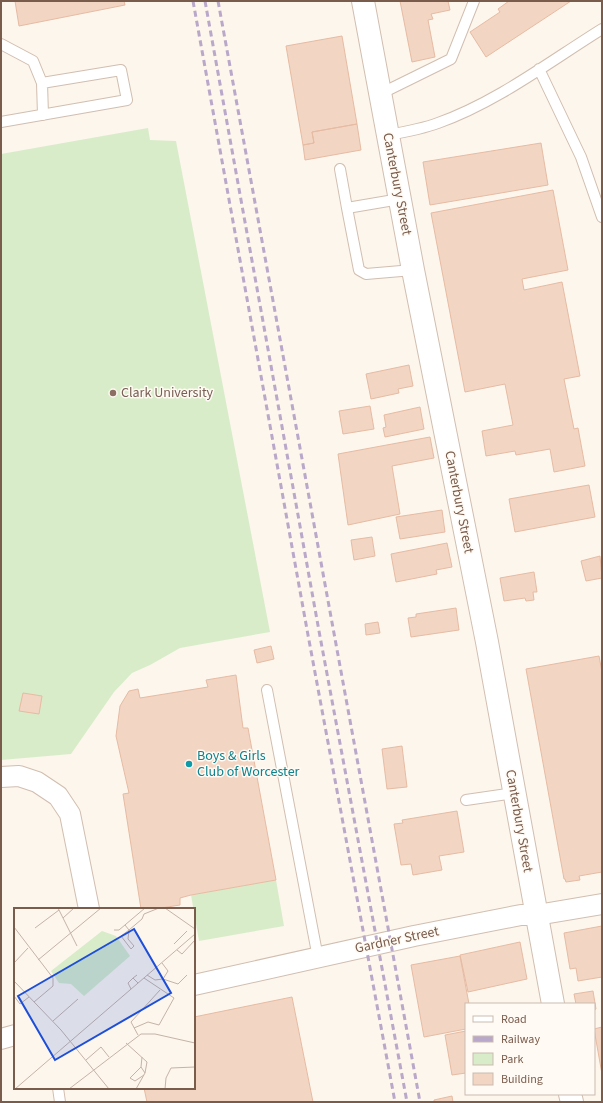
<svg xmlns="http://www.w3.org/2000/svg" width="603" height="1103" font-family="'Source Sans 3',sans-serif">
<rect width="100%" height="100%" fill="#fdf6ec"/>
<path fill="#d8ecc9" d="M 148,128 L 150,140 L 176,141 L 270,632 L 180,648 L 150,665 L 132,673 L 114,692 L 71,754 L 1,760 L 1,154 Z
M 276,880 L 284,926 L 199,941 L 191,895 Z"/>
<path fill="#f3d5c3" stroke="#e6bba3" d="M 15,1 L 124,1 L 125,5 L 19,26 Z
M 400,1 L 448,1 L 450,10 L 431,14 L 433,19 L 428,20 L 435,57 L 412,62 Z
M 509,1 L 571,1 L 486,57 L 470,32 L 500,12 L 498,9 Z
M 342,36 L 357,124 L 312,132 L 314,143 L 303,145 L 286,46 Z
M 357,124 L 361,150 L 305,160 L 303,145 L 314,143 L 312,132 Z
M 541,143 L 548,185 L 430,205 L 423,162 Z
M 553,190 L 568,270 L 522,279 L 524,290 L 562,282 L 580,376 L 564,379 L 574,429 L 578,428 L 585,466 L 554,472 L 550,449 L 516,455 L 515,451 L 486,456 L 482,431 L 513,425 L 505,384 L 465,392 L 431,213 Z
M 409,365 L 413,386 L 398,389 L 399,393 L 371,399 L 366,374 Z
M 370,406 L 374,429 L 343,434 L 339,411 Z
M 420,407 L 424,429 L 385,437 L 383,428 L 386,427 L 384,415 Z
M 430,437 L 434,458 L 392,466 L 400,514 L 348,525 L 338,454 Z
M 589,485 L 595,517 L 515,532 L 509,499 Z
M 442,510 L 445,532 L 400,539 L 396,517 Z
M 372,537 L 375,556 L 354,560 L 351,540 Z
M 447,543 L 452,567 L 436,570 L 437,574 L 396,582 L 391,554 Z
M 600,556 L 602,578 L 586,581 L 581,561 Z
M 534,572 L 537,592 L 533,592 L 534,600 L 526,601 L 525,598 L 504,601 L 500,578 Z
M 456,608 L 459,630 L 411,637 L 408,618 L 416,617 L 416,614 Z
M 378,622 L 380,633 L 366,635 L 365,624 Z
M 271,646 L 274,659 L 257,663 L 254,650 Z
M 599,656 L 602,672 L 602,872 L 579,876 L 580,880 L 566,882 L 565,879 L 564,879 L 526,669 Z
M 236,675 L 243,728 L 248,728 L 276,880 L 191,895 L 180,898 L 180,905 L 155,909 L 141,909 L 123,794 L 129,793 L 116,736 L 120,706 L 129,691 L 138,689 L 140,698 L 208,687 L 206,680 Z
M 23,693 L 42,696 L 39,714 L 19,711 Z
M 402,746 L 407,787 L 387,789 L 382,749 Z
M 457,811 L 464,852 L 439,856 L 442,870 L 413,875 L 411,864 L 401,865 L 394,824 L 403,823 L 402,820 Z
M 602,926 L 602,977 L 578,981 L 576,968 L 570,969 L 564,933 Z
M 520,942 L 527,979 L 468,992 L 460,955 Z
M 460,956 L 469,1004 L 466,1004 L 466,1029 L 424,1037 L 411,965 Z
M 593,991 L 596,1009 L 594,1010 L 594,1004 L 576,1004 L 574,994 Z
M 292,997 L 313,1102 L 147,1102 L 144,1088 L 194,1088 L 194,1017 Z
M 602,1027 L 602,1074 L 594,1029 Z
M 466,1031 L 466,1073 L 452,1075 L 445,1035 Z
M 452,1096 L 453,1102 L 434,1102 L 434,1100 Z"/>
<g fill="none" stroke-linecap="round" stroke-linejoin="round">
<g stroke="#d1beb0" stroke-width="12">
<path id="service" d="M 1,44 L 33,61 L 42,83 L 121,70 L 127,100 L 1,122
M 539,69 L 581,157 L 602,217
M 42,83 L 43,115
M 380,94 L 451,59 L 474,1
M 388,135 C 405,132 422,129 438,123 C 497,102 549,62 602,29
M 340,169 L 347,208 L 400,199
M 347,208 L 359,270 L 366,274 L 413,270
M 267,690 L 318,958
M 466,800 L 514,793
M 58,1088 L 60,1102"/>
</g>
<g stroke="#d1beb0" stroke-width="22">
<path id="minor" d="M 1,777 L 19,776 L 37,782 L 58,796 L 70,814 L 89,909
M 194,985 L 414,936 L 521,915 L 537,915 L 602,904
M 1,1039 L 15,1035"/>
</g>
<g stroke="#d1beb0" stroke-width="24">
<path id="tertiary" d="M 363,1 L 413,270 L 487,642 L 553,1004
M 570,1094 L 572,1102"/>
</g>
<use href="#service" stroke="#fff" stroke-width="10"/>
<use href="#minor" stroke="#fff" stroke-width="20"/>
<use href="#tertiary" stroke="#fff" stroke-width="22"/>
<path stroke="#b9a8c9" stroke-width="3" stroke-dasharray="6 4" stroke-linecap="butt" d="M 193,1 L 308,635 L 395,1102
M 205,1 L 319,631 L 407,1102
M 218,1 L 420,1102"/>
</g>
<circle fill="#8d6e63" stroke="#fffaf3" stroke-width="1.5" cx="113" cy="393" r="4"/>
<circle fill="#0f9aa8" stroke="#fffaf3" stroke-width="1.5" cx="189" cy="764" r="4"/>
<g text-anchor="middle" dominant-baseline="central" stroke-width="3" stroke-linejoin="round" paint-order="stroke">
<g font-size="14" fill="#7a5c4d" stroke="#fffaf3">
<text transform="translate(397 184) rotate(79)">Canterbury Street</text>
<text transform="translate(459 502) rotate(79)">Canterbury Street</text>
<text transform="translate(519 821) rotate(80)">Canterbury Street</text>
<text transform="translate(397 940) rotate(-12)">Gardner Street</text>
</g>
<g font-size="14" fill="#785e54" stroke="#fffaf3" text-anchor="start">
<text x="121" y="393">Clark University</text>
</g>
<g font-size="14" fill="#0d838f" stroke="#fffaf3" text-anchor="start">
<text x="197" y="756">Boys &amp; Girls<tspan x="197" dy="16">Club of Worcester</tspan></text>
</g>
</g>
<g transform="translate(14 908)">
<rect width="181" height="181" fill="#fdf6ec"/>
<path d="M 88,23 L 102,28 L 116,48 L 70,88 L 57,76 L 45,75 L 37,63 Z" fill="#d8ecc9"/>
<path fill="none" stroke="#c5b3a7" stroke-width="1" d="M 44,0 L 63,38M 151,0 L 181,21M 49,10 L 60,0M 111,17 L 115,22 L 128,11 L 130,6 L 145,0M 0,19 L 39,70 L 39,78 L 20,94M 21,20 L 45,2M 100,22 L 105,22 L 131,0M 115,22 L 114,31 L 120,38 L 117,41 L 107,28 ZM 160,36 L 173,23M 163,42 L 168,46 L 181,32M 24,52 L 87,0M 0,55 L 14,40M 148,55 L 154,63 L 149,71M 123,67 L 119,70 L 124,75M 133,67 L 141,72 L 149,71 L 164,76 L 173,67M 0,73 L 47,122 L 95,181M 117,81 L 114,75 L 119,70M 0,88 L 6,96 L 15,89M 39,113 L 64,91M 120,120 L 134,114 L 145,117 L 160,90 L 130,70M 124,127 L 117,114 L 146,82M 112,135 L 133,154 L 131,165 L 122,181M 128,149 L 127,159 L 131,165M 72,152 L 87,139 L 95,149M 127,159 L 116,170 L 121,173 L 130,167M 1,181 L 181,26M 55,181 L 127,126 L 141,126 L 181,135M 151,181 L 152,170 L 157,160 L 181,159"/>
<path fill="#1d4ed8" fill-opacity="0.15" stroke="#1d4ed8" stroke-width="2" d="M 120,21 L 157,85 L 41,152 L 4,88 Z"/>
<rect width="181" height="181" fill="none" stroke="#7a5c4d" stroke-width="2"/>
</g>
<rect width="603" height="1103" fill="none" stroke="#7a5c4d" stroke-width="4"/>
<rect x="465" y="1003" width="130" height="92" fill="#fffaf3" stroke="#cabbb1"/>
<rect x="473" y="1016" width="20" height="6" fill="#ffffff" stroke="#cabbb1"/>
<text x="501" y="1023" font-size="12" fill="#7a5c4d">Road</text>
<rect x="473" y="1036" width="20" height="6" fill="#b9a8c9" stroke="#cabbb1"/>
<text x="501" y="1043" font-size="12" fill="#7a5c4d">Railway</text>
<rect x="473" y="1053" width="20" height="12" fill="#d8ecc9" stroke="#cabbb1"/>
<text x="501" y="1063" font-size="12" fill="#7a5c4d">Park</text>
<rect x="473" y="1073" width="20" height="12" fill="#f3d5c3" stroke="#cabbb1"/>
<text x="501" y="1083" font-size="12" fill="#7a5c4d">Building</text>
</svg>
